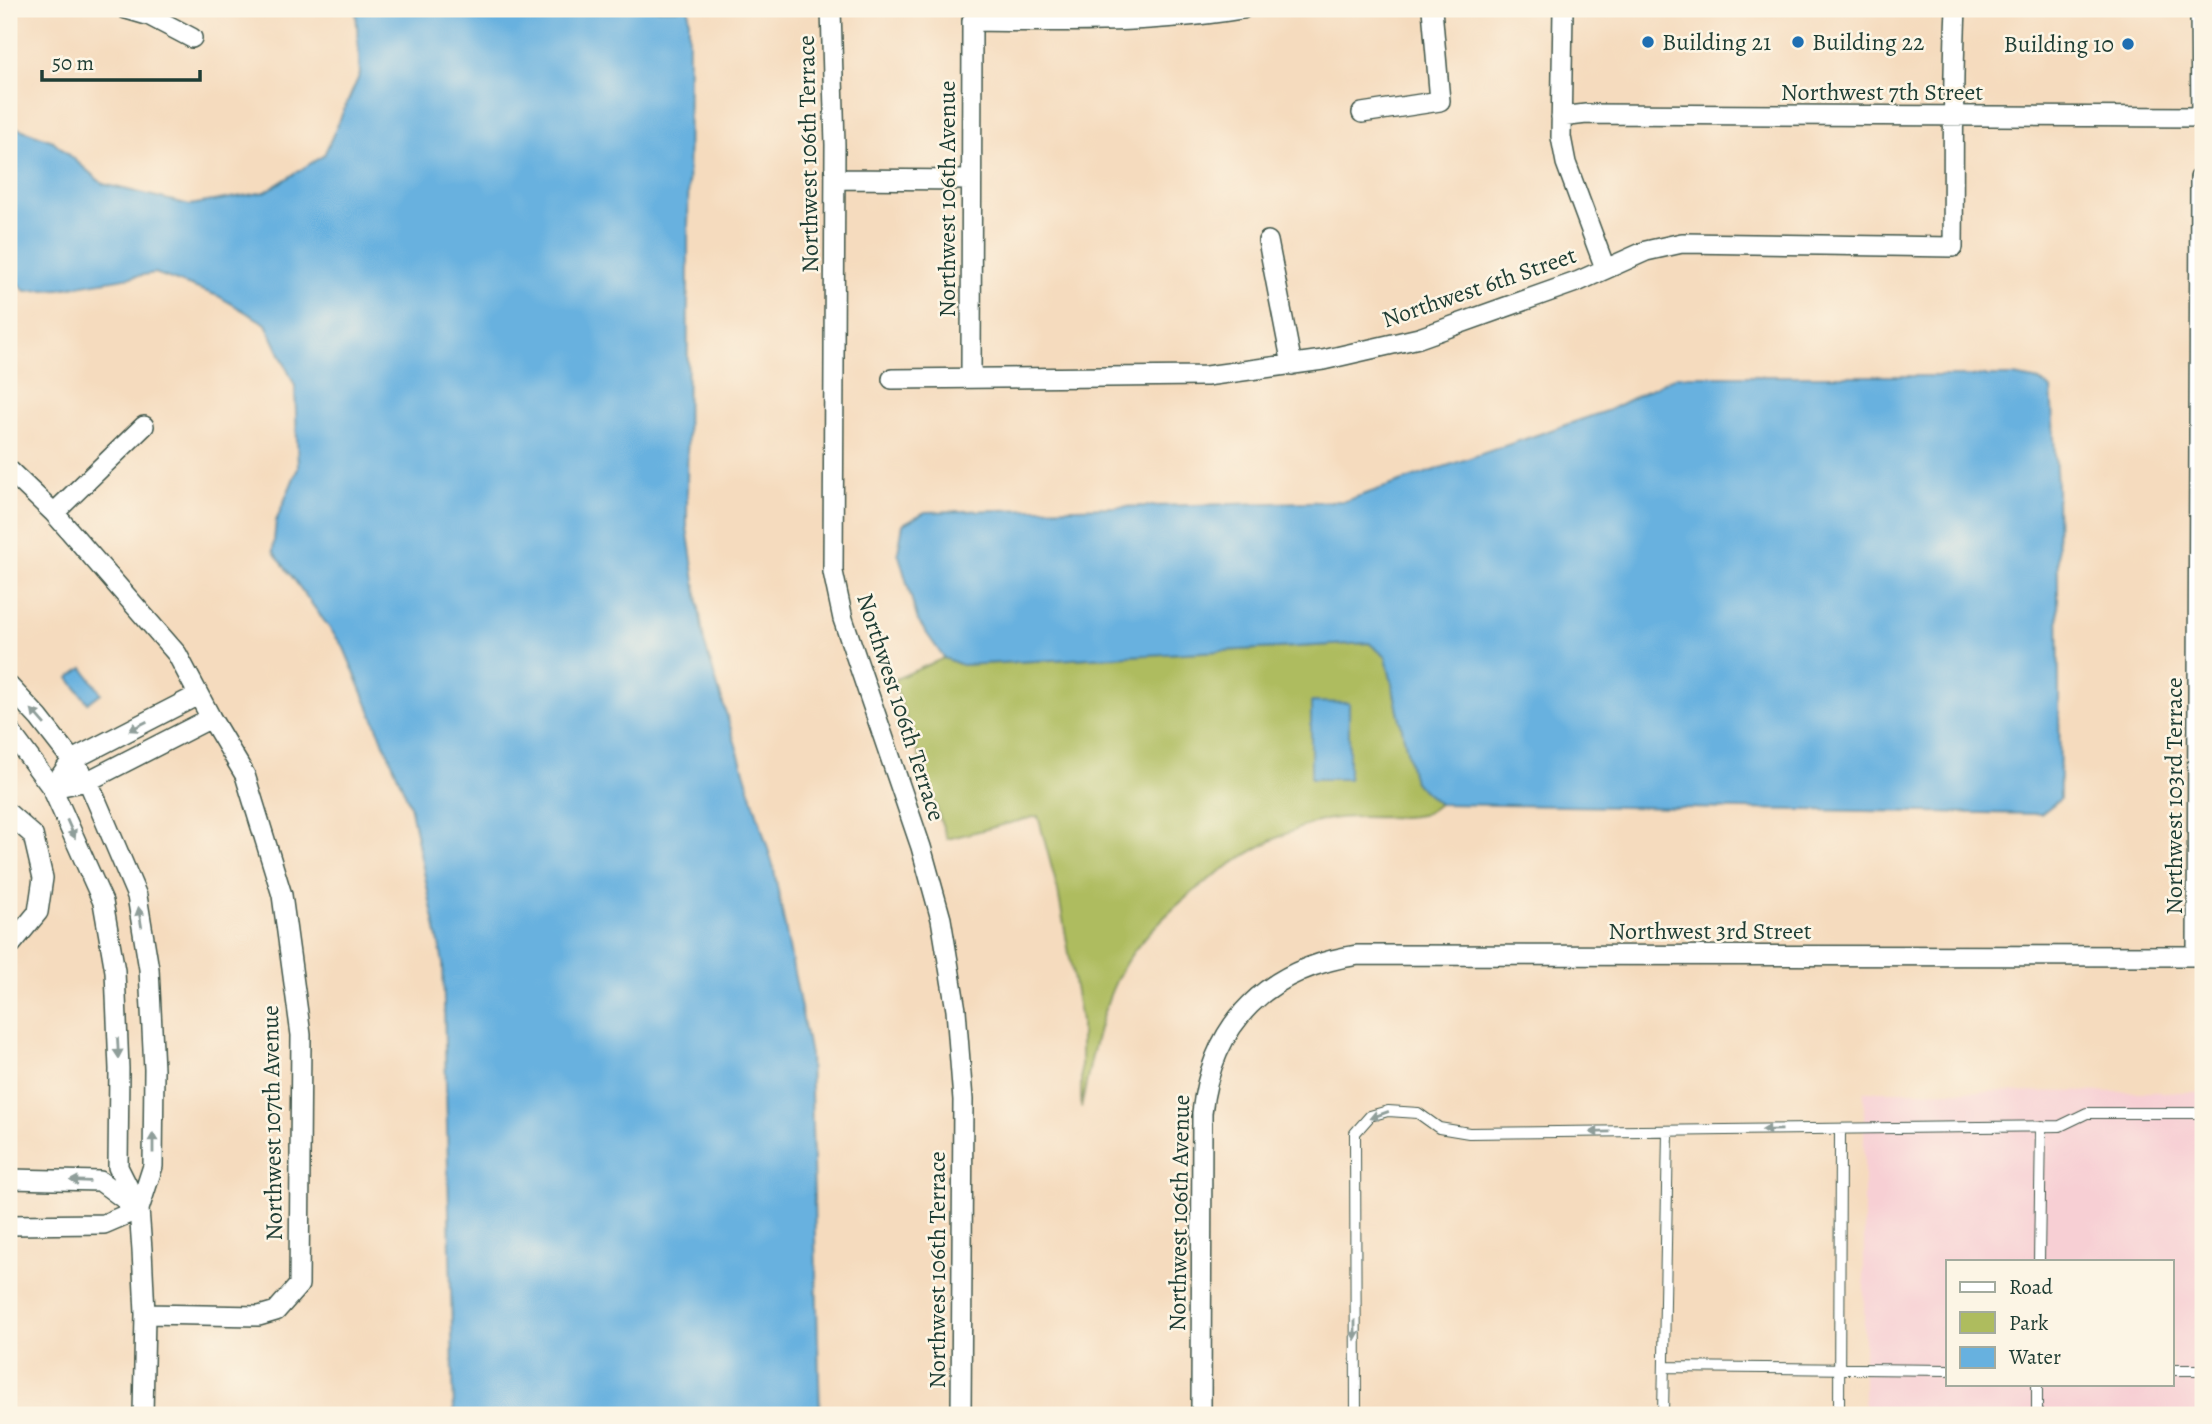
<svg xmlns="http://www.w3.org/2000/svg" width="2212" height="1424" font-family="Alegreya,serif">
<rect width="100%" height="100%" fill="#fcf5e5"/>
<filter id="ink" filterUnits="userSpaceOnUse"><feTurbulence type="fractalNoise" baseFrequency=".0143" numOctaves="2"/><feDisplacementMap in="SourceGraphic" scale="14" xChannelSelector="R" yChannelSelector="G"/><feConvolveMatrix kernelMatrix="1 2 1 2 8 2 1 2 1" color-interpolation-filters="sRGB"/></filter>
<filter id="wash" filterUnits="userSpaceOnUse"><feTurbulence type="fractalNoise" baseFrequency=".00686" numOctaves="4" result="noise"/><feDisplacementMap in="SourceGraphic" scale="28" xChannelSelector="R" yChannelSelector="G"/><feGaussianBlur stdDeviation="1.57" result="paint"/><feColorMatrix in="noise" values="0 0 0 0 0 0 0 0 0 0 0 0 0 0 0 0 0 1.4 0 .05"/><feComposite in="paint" operator="in"/></filter>
<g filter="url(#wash)">
<rect width="100%" height="100%" fill="#f5dbbe"/>
<path fill="#f7cfd4" fill-rule="evenodd" d="M 1864,1091 L 2203,1092 L 2203,1415 L 1864,1415 ZM 1948,1261 L 2172,1261 L 2172,1384 L 1948,1384 Z"/>
<path fill="#aebc5e" stroke="#667c49" stroke-width="2" d="M 1369,643 L 1386,657 L 1414,782 L 1439,804 C 1434,808 1427,814 1421,815 C 1390,821 1356,813 1325,820 C 1260,835 1163,905 1127,961 C 1101,1001 1091,1061 1081,1108 L 1081,1021 L 1058,891 L 1038,816 L 947,839 L 893,680 L 944,658 L 962,665 Z"/>
<path fill="#67b1df" stroke="#43778a" stroke-width="2" d="M 356,9 L 689,9 L 687,527 L 704,642 L 773,865 L 810,1055 L 820,1415 L 454,1415 L 443,963 L 410,805 L 344,648 L 273,551 L 276,521 L 298,468 L 295,386 L 266,324 L 218,296 L 155,273 L 59,289 L 25,291 L 9,273 L 9,125 L 53,141 L 103,184 L 190,205 L 265,192 L 324,155 L 360,74 Z
M 1676,376 L 2014,376 L 2040,381 L 2051,389 L 2057,486 L 2060,799 L 2041,814 L 1439,804 L 1414,782 L 1386,657 L 1369,643 L 962,665 L 944,658 L 918,621 L 898,552 L 903,524 L 925,512 L 1345,501 L 1609,410 Z
M 83,668 L 101,693 L 88,703 L 69,678 Z
M 1311,702 L 1349,703 L 1349,779 L 1311,779 Z"/>
</g>
<g filter="url(#ink)">
<g fill="none" stroke-linecap="round" stroke-linejoin="round">
<g stroke="#3f5549" stroke-width="12">
<path id="service" d="M 2039,1261 L 2041,1126
M 1664,1367 L 1948,1370
M 2172,1370 L 2203,1370
M 1356,1415 L 1355,1133 L 1370,1116 L 1388,1111 L 1418,1113 L 1439,1128 L 1469,1133 L 2060,1126 L 2087,1113 L 2203,1113
M 1663,1415 L 1668,1131
M 1839,1415 L 1840,1129
M 2037,1415 L 2037,1384"/>
</g>
<g stroke="#3f5549" stroke-width="22">
<path id="minor" d="M 126,9 L 150,16 L 192,38
M 831,9 L 835,145 L 833,572 L 843,619 L 921,847 L 941,919 L 956,1010 L 963,1100 L 961,1415
M 1563,9 L 1561,137 L 1566,163 L 1605,268
M 2200,9 L 2201,117
M 1362,113 L 1440,101 L 1432,9
M 1561,117 L 1586,114 L 2203,117
M 835,179 L 971,180
M 1268,241 L 1292,365
M 971,378 L 972,21 C 1064,22 1151,24 1242,9
M 892,379 L 1206,376 L 1323,360 L 1419,338 L 1579,281 L 1646,251 L 1682,243 L 1953,247 C 1954,167 1952,88 1956,9
M 9,470 L 54,513 L 177,654 L 211,718 L 245,775 L 282,895 L 301,1035 L 299,1285 L 276,1311 L 259,1316 L 145,1314
M 54,513 L 144,426
M 9,686 L 39,718 L 88,781 L 137,896 L 149,969 L 154,1069 L 153,1166 L 139,1209
M 9,730 L 52,788 L 103,902 L 115,971 L 119,1069 L 118,1167 L 139,1209 L 142,1250 L 145,1314 L 143,1415
M 52,788 L 72,760 L 198,695
M 52,788 L 88,781 L 211,718
M 9,814 L 33,835 L 43,878 L 38,912 L 9,947
M 2197,956 L 2200,178 L 2203,178
M 9,1179 L 100,1181 L 135,1207
M 9,1225 L 104,1224 L 139,1209
M 1201,1415 L 1202,1113 C 1212,1022 1268,968 1358,955 L 2203,956"/>
</g>
<use href="#service" stroke="#fff" stroke-width="10"/>
<use href="#minor" stroke="#fff" stroke-width="19"/>
</g>
<defs><path id="oneway-solid" d="M-6-.8H1V-3.2L6.5 0L1 3.2V.8H-6Z" transform="scale(1.75)"/></defs>
<g fill="#8f9e9a">
<use href="#oneway-solid" transform="translate(38 717) rotate(-131)"/>
<use href="#oneway-solid" transform="translate(138 726) rotate(153)"/>
<use href="#oneway-solid" transform="translate(71 829) rotate(66)"/>
<use href="#oneway-solid" transform="translate(140 917) rotate(-99)"/>
<use href="#oneway-solid" transform="translate(118 1048) rotate(87)"/>
<use href="#oneway-solid" transform="translate(1379 1115) rotate(160)"/>
<use href="#oneway-solid" transform="translate(1772 1130) rotate(179)"/>
<use href="#oneway-solid" transform="translate(1600 1132) rotate(179)"/>
<use href="#oneway-solid" transform="translate(153 1143) rotate(-90)"/>
<use href="#oneway-solid" transform="translate(80 1181) rotate(-178)"/>
<use href="#oneway-solid" transform="translate(1355 1330) rotate(90)"/>
</g>
</g>
<g fill="#1f6fb2" stroke="#fcf5e5" stroke-width="2.5">
<circle cx="1648" cy="42" r="7"/>
<circle cx="1798" cy="42" r="7"/>
<circle cx="2128" cy="44" r="7"/>
</g>
<g text-anchor="middle" dominant-baseline="central" stroke-width="5" stroke-linejoin="round" paint-order="stroke">
<g font-size="24" fill="#1f3d34" stroke="#fcf5e5" text-anchor="start">
<text x="1662" y="42">Building 21</text>
<text x="1812" y="42">Building 22</text>
<text x="2114" y="44" text-anchor="end">Building 10</text>
</g>
<g font-size="24" fill="#1f3d34" stroke="#fcf5e5">
<text x="1882" y="92">Northwest 7th Street</text>
<text transform="translate(808 154) rotate(-91)">Northwest 106th Terrace</text>
<text transform="translate(947 199) rotate(-90)">Northwest 106th Avenue</text>
<text transform="translate(1479 287) rotate(-19)">Northwest 6th Street</text>
<text transform="translate(901 707) rotate(72)">Northwest 106th Terrace</text>
<text transform="translate(2174 796) rotate(-90)">Northwest 103rd Terrace</text>
<text x="1710" y="931">Northwest 3rd Street</text>
<text transform="translate(272 1123) rotate(-91)">Northwest 107th Avenue</text>
<text transform="translate(1179 1213) rotate(-89)">Northwest 106th Avenue</text>
<text transform="translate(937 1270) rotate(-90)">Northwest 106th Terrace</text>
</g>
</g>
<rect width="2212" height="1424" fill="none" stroke="#fcf5e5" stroke-width="35"/>
<rect x="1946" y="1260" width="228" height="126" fill="#fcf5e5" stroke="#a4ab9e" stroke-width="2"/>
<rect x="1960" y="1282" width="35" height="10" fill="#ffffff" stroke="#a4ab9e" stroke-width="2"/>
<text x="2009" y="1294" font-size="21" fill="#1f3d34">Road</text>
<rect x="1960" y="1312" width="35" height="21" fill="#aebc5e" stroke="#a4ab9e" stroke-width="2"/>
<text x="2009" y="1330" font-size="21" fill="#1f3d34">Park</text>
<rect x="1960" y="1347" width="35" height="21" fill="#67b1df" stroke="#a4ab9e" stroke-width="2"/>
<text x="2009" y="1364" font-size="21" fill="#1f3d34">Water</text>
<path d="M42 70v10h158v-10" fill="none" stroke="#1f3d34" stroke-width="3.5"/>
<text x="52" y="70" font-size="21" fill="#1f3d34" stroke="#fcf5e5" stroke-width="5" paint-order="stroke">50 m</text>
</svg>
